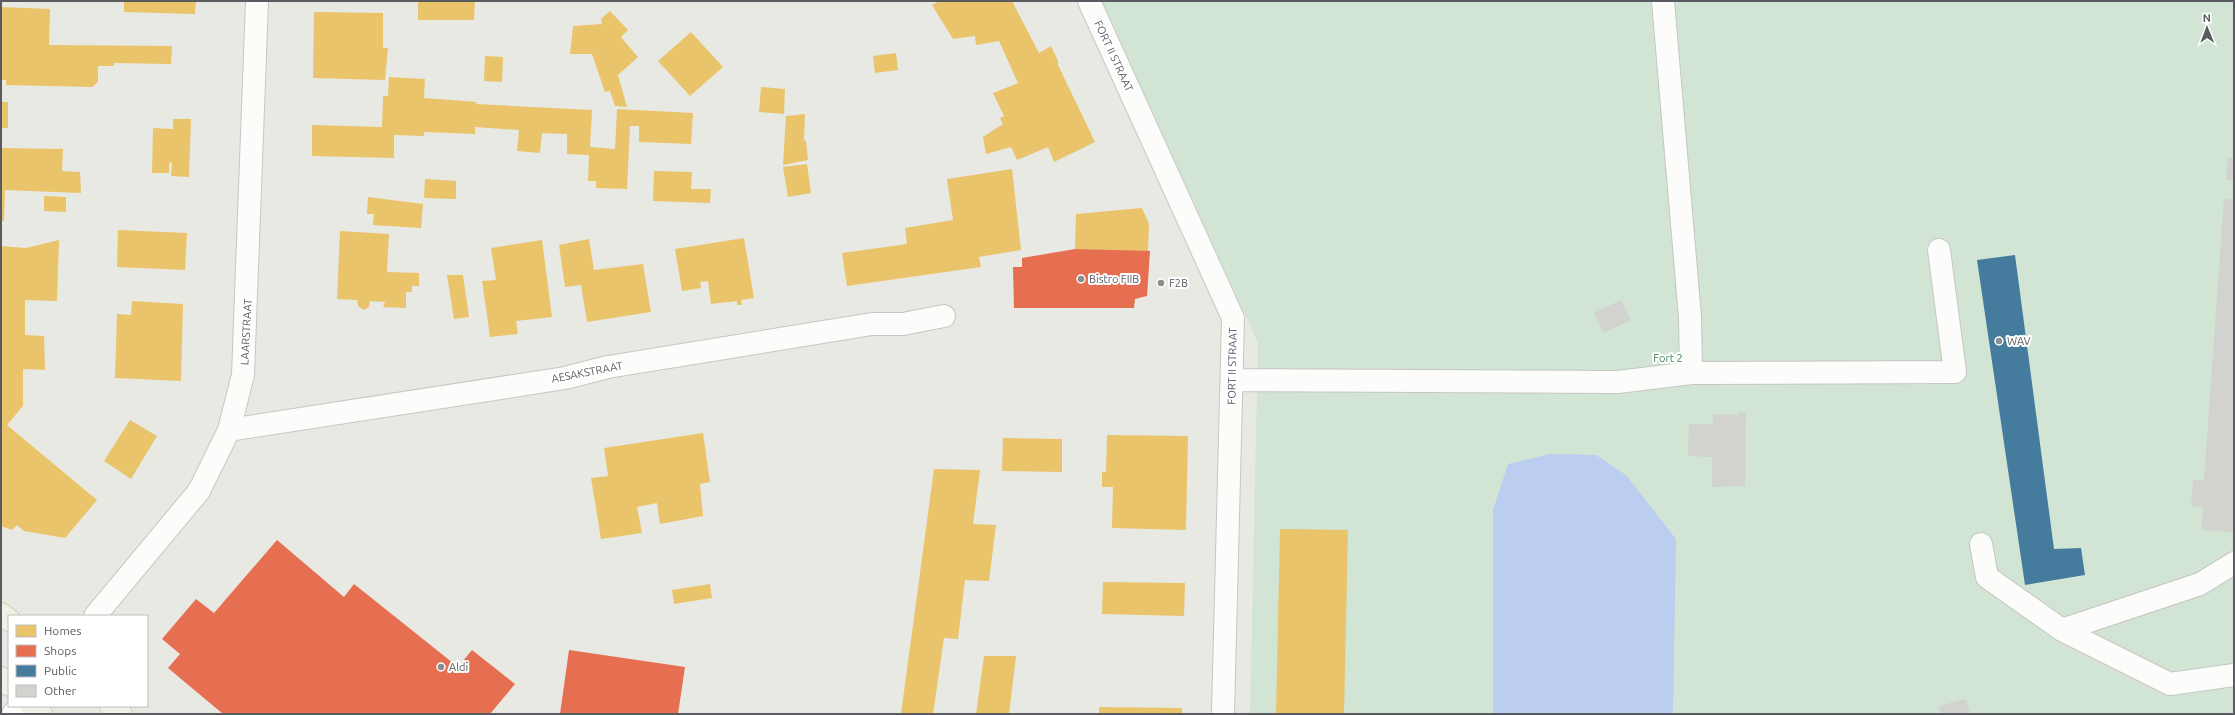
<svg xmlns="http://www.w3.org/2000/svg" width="2235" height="715" font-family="Ubuntu,sans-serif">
<rect width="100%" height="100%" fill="#e9e9e3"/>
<path fill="#d2e4d4" d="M 1102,1 L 2234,1 L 2234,714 L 1250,714 L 1258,343 Z"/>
<path fill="#bbcef0" d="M 1550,454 L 1596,455 L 1626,475 L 1676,539 L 1673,714 L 1493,714 L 1493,510 L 1508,464 Z"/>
<path fill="#e9c46a" d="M 124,1 L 196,1 L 195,14 L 124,12 Z
M 418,1 L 475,1 L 474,20 L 418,20 Z
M 939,1 L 1012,1 L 1039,53 L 1051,46 L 1058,61 L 1058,65 L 1095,142 L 1054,162 L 1048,147 L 1017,160 L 1011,147 L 986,154 L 983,137 L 1003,124 L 1000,118 L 1004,116 L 993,93 L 1018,83 L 999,41 L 976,45 L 975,36 L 953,39 L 932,5 Z
M 1,7 L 50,9 L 49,45 L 172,46 L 171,64 L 114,63 L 114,66 L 98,66 L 98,82 L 92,87 L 6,85 L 6,80 L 1,80 Z
M 610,11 L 628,30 L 621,37 L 638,57 L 618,75 L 627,107 L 615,106 L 610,91 L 605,92 L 592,54 L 570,54 L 573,26 L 602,24 L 601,19 Z
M 314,12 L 383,13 L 383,48 L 388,48 L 385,80 L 313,78 Z
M 691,32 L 723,67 L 690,96 L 658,61 Z
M 896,53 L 898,70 L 875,73 L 873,56 Z
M 485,56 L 503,57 L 502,82 L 484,81 Z
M 389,77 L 425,79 L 424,98 L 477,102 L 476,104 L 592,110 L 590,147 L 615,149 L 617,109 L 693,113 L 691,144 L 639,142 L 639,126 L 630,126 L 627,189 L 596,188 L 596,181 L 588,181 L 589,155 L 567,154 L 567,134 L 542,133 L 540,153 L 517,151 L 519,130 L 475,127 L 475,134 L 424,132 L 424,136 L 394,135 L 394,158 L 312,156 L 312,125 L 382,127 L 383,96 L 388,96 Z
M 761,87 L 785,89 L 784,114 L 759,112 Z
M 1,102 L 8,102 L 8,128 L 1,128 Z
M 805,114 L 804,141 L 806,140 L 808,160 L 783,165 L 786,116 Z
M 173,119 L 191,119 L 189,177 L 171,176 L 172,162 L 169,163 L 169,173 L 152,173 L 153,128 L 173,129 Z
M 1,148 L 63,149 L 62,171 L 80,172 L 81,193 L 5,190 L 4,221 L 1,221 Z
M 807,164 L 811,193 L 788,197 L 783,167 Z
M 1012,169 L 1021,250 L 979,257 L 981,267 L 847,286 L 842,253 L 907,244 L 905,228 L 953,220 L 947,179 Z
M 654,171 L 692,172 L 691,189 L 711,189 L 710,203 L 653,201 Z
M 425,179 L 456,181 L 456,199 L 424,198 Z
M 44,196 L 66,197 L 66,212 L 44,211 Z
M 368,197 L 423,204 L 421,228 L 373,225 L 374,214 L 367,214 Z
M 1142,208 L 1149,224 L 1148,252 L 1075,249 L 1076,214 Z
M 118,230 L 187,233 L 185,270 L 117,267 Z
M 340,231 L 389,234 L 387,272 L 419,273 L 419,286 L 412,286 L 412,292 L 406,292 L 406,308 L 383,307 L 385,302 L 370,301 L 369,307 L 364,310 L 358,306 L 357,300 L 337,299 Z
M 744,238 L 754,298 L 741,300 L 742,305 L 737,305 L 737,301 L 711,304 L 708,281 L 700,282 L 701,288 L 682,291 L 675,249 Z
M 589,239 L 594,270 L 643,264 L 651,312 L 587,322 L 581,285 L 565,287 L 559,245 Z
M 59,240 L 57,301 L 25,300 L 25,335 L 44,336 L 45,370 L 23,369 L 23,406 L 7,425 L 97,500 L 65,538 L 24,531 L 17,525 L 12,530 L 1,526 L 1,246 L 26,248 Z
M 542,240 L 552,317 L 516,321 L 518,334 L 490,337 L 482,281 L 496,280 L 491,248 Z
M 447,275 L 463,275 L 469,317 L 454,319 Z
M 132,301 L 183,304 L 181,381 L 115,378 L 117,314 L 131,315 Z
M 130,420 L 157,436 L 131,479 L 104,461 Z
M 703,433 L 710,482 L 700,484 L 703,516 L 660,524 L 657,503 L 637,507 L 642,533 L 601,539 L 591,478 L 608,476 L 604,448 Z
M 1107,435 L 1188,436 L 1186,530 L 1112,528 L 1113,487 L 1102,487 L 1102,472 L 1106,472 Z
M 1003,438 L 1062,439 L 1062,472 L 1002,471 Z
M 934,469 L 980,470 L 973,524 L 996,525 L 989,581 L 965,580 L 958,639 L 944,638 L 933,714 L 901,714 Z
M 1280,529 L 1348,530 L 1344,714 L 1276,714 Z
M 1103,582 L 1185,583 L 1184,616 L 1102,614 Z
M 710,584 L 712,598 L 674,604 L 672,590 Z
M 984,656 L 1016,656 L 1009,714 L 976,714 Z
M 1099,707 L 1182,708 L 1182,714 L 1099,714 Z"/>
<path fill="#e76f51" d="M 1075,249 L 1150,251 L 1147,296 L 1135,299 L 1134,308 L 1014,308 L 1013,267 L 1022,267 L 1022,258 Z
M 277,540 L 344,597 L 354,584 L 458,667 L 472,650 L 515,684 L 490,714 L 223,714 L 168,668 L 180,654 L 162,639 L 196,599 L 214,613 Z
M 569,650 L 685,667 L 678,714 L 560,714 Z"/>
<path fill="#457b9d" d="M 2015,255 L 2054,549 L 2081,548 L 2085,575 L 2025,585 L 1977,260 Z"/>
<path fill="#d2d2ce" d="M 2228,157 L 2234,158 L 2234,181 L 2226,180 Z
M 2224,199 L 2234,200 L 2234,532 L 2201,530 L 2203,507 L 2191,506 L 2193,480 L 2204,480 Z
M 1621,300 L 1631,320 L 1603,333 L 1594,313 Z
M 1738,412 L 1746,413 L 1745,486 L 1712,487 L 1712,457 L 1688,456 L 1689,424 L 1713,424 L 1713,414 L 1738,415 Z
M 1966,699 L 1970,714 L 1937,714 L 1941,713 L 1939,706 Z"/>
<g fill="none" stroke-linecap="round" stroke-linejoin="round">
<g stroke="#c6c6c4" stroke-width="24">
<path id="minor" d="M 1089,1 L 1233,318 L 1223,714
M 1663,1 L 1690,317 L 1691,373
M 1232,380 L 1618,382 L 1691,373 L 1955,372 L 1939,250
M 229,430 L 565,378 L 608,367 L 872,324 L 903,324 L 944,316
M 1981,544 L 1987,577 L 2062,630 L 2200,584 L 2234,563
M 95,616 L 199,491 L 229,430 L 243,375 L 257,1
M 2062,630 L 2170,684 L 2234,675
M 13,714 L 20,706"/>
</g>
<g stroke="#cfcdb4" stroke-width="24">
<path id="major" d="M 1,614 L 9,620
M 1,678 L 9,685
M 32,706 L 41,714
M 111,706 L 121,714"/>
</g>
<use href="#minor" stroke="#fcfcfb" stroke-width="22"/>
<use href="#major" stroke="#f0f1e6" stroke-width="22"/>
</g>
<g fill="#8c8d8e" stroke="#fff" stroke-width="1.5">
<circle cx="1081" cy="279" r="4"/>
<circle cx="1161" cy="283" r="4"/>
<circle cx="1999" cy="341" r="4"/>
<circle cx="441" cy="667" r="4"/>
</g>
<g text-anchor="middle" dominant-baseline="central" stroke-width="4" stroke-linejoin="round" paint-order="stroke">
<g font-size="11" fill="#5a5b61" stroke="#fff">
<text transform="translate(1114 56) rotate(65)">FORT II STRAAT</text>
<text transform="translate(246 332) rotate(-87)">LAARSTRAAT</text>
<text transform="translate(1232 366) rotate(-89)">FORT II STRAAT</text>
<text transform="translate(587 372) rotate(-11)">AESAKSTRAAT</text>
</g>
<g font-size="11" fill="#5a5b61" stroke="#fff" text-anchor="start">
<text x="1089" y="279">Bistro FIIB</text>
<text x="1169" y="283">F2B</text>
<text x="2007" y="341">WAV</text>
<text x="449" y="667">Aldi</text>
</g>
<g font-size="11" fill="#3c7d4d" stroke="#fff">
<text x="1668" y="358">Fort 2</text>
</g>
</g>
<rect width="2235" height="715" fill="none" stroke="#5a5b61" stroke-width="4"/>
<rect x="8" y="615" width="140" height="92" fill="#ffffff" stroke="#bdbdc0"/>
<rect x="16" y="625" width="20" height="12" fill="#e9c46a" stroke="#bdbdc0"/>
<text x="44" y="635" font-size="12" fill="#5a5b61">Homes</text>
<rect x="16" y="645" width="20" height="12" fill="#e76f51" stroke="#bdbdc0"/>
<text x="44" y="655" font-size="12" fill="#5a5b61">Shops</text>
<rect x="16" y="665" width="20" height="12" fill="#457b9d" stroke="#bdbdc0"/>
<text x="44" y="675" font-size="12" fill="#5a5b61">Public</text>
<rect x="16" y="685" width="20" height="12" fill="#d2d2ce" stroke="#bdbdc0"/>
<text x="44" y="695" font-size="12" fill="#5a5b61">Other</text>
<g transform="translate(2207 28) rotate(359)" stroke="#ffffff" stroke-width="3" paint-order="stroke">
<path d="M0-3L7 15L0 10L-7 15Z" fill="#5a5b61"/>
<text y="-6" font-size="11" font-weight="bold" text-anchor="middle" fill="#5a5b61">N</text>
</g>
</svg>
